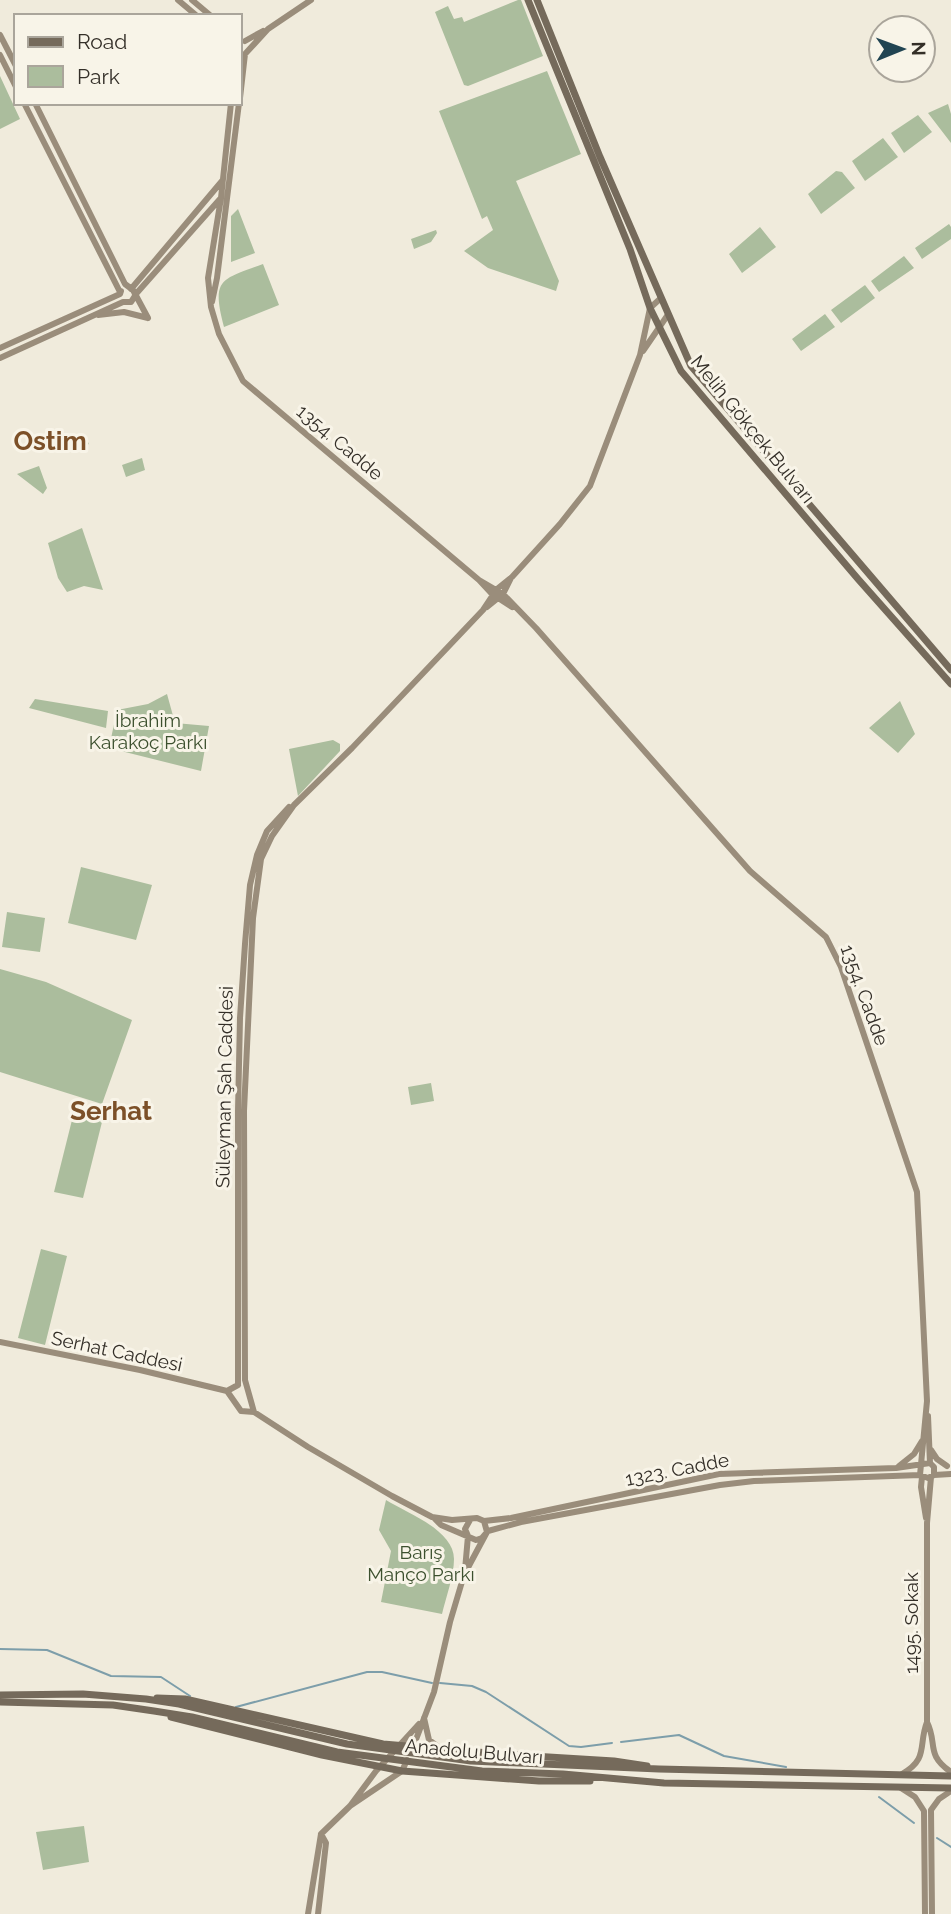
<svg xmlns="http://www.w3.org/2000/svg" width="951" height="1914" font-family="Raleway,sans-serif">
<rect width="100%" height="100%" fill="#f0ebdc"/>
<path fill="#abbd9d" d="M 518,0 L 521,0 L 543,56 L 468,86 L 464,85 L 435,12 L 448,6 L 454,19 L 462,17 L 464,22 Z
M 547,71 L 581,154 L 516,181 L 559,281 L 556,291 L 488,268 L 464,251 L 493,230 L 487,216 L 482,219 L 439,111 Z
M 0,76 L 20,119 L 0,129 Z
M 948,104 L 951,114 L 951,143 L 928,113 Z
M 918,115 L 932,132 L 904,153 L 891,133 Z
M 883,138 L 898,157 L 865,181 L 852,161 Z
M 836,171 L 842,172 L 855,188 L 821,214 L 808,194 Z
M 238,209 L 255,253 L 231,262 L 231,216 Z
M 949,224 L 951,227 L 951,239 L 922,259 L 915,248 Z
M 760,227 L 776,247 L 742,273 L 729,254 Z
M 436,230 L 437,233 L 431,242 L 414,249 L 411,239 Z
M 904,256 L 914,268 L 879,292 L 871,281 Z
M 263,264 L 279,305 L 224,327 C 211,278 221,280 263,264 Z
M 865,285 L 875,298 L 841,323 L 831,310 Z
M 825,314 L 835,327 L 801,351 L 792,339 Z
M 72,433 L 89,443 L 84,453 L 66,444 Z
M 142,458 L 145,470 L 126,477 L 122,465 Z
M 39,466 L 47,488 L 43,494 L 17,474 Z
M 82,528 L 103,590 L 84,586 L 67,592 L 58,578 L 48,543 Z
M 167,694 L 175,723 L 209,726 L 201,771 L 109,748 L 117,710 L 148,704 Z
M 35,699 L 108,711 L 106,728 L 29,708 Z
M 900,701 L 915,734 L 898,753 L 869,728 Z
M 333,740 L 340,744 L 340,751 L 298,796 L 289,749 Z
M 81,867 L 152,885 L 136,940 L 68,923 Z
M 7,912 L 45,918 L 40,952 L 2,947 Z
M 0,969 L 46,982 L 132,1020 L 102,1104 L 0,1072 Z
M 431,1083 L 434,1101 L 411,1105 L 408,1087 Z
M 75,1108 L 104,1114 L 83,1198 L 54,1192 Z
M 41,1249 L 67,1256 L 45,1345 L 18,1338 Z
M 386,1500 C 407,1513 454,1530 454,1559 C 454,1576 446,1597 442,1614 L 381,1602 L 391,1551 L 379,1530 Z
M 84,1826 L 89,1862 L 43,1870 L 36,1832 Z"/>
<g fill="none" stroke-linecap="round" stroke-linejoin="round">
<path stroke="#7d9eaa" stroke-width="2" d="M 0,1649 L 47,1650 L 111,1676 L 161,1677 L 190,1696
M 440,1683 L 472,1686 L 486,1692 L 569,1746 L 581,1747 L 612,1743
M 236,1707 L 367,1672 L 382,1672 L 432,1683
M 621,1742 L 679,1735 L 724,1756 L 786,1767
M 879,1797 L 914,1823
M 937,1838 L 951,1847"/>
<path stroke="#9a8d7b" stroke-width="6" d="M 178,0 L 197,16
M 192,0 L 211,16
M 0,35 L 16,66
M 245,41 L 263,31
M 0,55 L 16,87
M 240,98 L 245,54 L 268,29 L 311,0
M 24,103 L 120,292
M 35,103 L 125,284 L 133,290 L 148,318
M 231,103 L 221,198 L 208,278 L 211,307 L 219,334 L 243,381 L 479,580 L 492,594 L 512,607
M 131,289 L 222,181
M 135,295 L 220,199
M 212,302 L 217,278 L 239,103
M 98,315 L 124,312 L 148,318
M 0,348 L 120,294 L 121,291
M 643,351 L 667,316
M 0,358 L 123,302 L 131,302 L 135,296
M 479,580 L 503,594 L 536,628 L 750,871 L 826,937 L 841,967 L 917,1192 L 927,1401 L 920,1475
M 487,607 L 503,594 L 511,578
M 0,1342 L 140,1370 L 227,1391 L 238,1385
M 238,1385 L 238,1111 L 240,1018 L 245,944 L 250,885 L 257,855 L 267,831 L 289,807
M 227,1391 L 241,1411 L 254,1412 L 308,1447 L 392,1496 L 432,1517 L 452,1520 L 477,1518 L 484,1521 L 511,1518 L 719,1474 L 896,1468 L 930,1463
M 254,1412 L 245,1380 L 244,1111 L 253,918 L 261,859 L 272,836 L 294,805 L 352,748 L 447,648 L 483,610 L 497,589 L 512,577 L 560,524 L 590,486 L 640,355 L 650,308 L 661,298
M 928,1416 L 930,1463 L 934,1467 L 934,1475
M 931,1450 L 937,1459 L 947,1466
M 899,1466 L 914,1454 L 922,1441
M 922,1477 L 921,1487 L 926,1518
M 434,1518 L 441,1525 L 476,1540 L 482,1538 L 488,1531 L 521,1522 L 720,1485 L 754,1481 L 920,1475 L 928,1478 L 934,1475 L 951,1474
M 465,1570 L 468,1536 L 465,1529 L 470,1520
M 424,1718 L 429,1740 L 441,1749
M 927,1722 C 938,1744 925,1754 951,1772
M 412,1750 L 434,1692 L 450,1622 L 464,1575 L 487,1532 L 484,1521
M 902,1774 C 929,1759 918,1745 927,1722 L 927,1523 L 931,1477
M 901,1788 L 915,1797 L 924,1811 L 925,1914
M 350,1806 L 402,1771 L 407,1760
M 308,1914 L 321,1834 L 350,1806 L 376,1771 L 419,1724
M 318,1914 L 326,1843 L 321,1834
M 932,1914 L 931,1810 L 939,1799 L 951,1791"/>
<path stroke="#756a5b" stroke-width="7" d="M 528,0 L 630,249 L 650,308 L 681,371 L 858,579 L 951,684
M 537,0 L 600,157 L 691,366 L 951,670
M 0,1695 L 83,1694 L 146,1699 L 179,1704 L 347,1744 L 471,1761 L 659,1769 L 951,1776
M 157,1698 L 185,1699 L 383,1744 L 501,1754 L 614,1761 L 647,1766
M 0,1702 L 113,1705 L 154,1711 L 192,1717 L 337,1752 L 482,1771 L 563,1774 L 664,1783 L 951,1788
M 171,1717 L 322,1755 L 402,1771 L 539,1781 L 590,1781"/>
</g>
<g text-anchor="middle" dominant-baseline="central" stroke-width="6" stroke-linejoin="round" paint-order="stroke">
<g font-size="19" fill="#342f28" stroke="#f8f4e8">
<text transform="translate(753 429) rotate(51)">Melih Gökçek Bulvarı</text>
<text transform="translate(340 442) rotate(40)">1354. Cadde</text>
<text transform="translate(865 995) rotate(70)">1354. Cadde</text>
<text transform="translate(224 1087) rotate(-89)">Süleyman Şah Caddesi</text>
<text transform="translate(117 1351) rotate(12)">Serhat Caddesi</text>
<text transform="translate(677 1469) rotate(-11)">1323. Cadde</text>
<text transform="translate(911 1623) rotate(-90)">1495. Sokak</text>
<text transform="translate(474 1751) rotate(5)">Anadolu Bulvarı</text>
</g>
<g font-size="19" fill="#3c502e" stroke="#f8f4e8">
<text x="148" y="720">İbrahim<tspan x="148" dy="22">Karakoç Parkı</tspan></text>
<text x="421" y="1552">Barış<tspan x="421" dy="22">Manço Parkı</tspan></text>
</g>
<g font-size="26" font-weight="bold" fill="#7c5028" stroke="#f8f4e8">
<text x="50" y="441">Ostim</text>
<text x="111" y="1111">Serhat</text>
</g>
</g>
<rect x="14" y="14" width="228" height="91" fill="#f8f4e8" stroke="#aaa59b" stroke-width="2"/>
<rect x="28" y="37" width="35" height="10" fill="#756a5b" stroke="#aaa59b" stroke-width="2"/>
<text x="77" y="49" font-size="21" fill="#342f28">Road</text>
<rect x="28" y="66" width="35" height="21" fill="#abbd9d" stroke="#aaa59b" stroke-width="2"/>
<text x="77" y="84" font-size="21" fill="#342f28">Park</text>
<g transform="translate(902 49) rotate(89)"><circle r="33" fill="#f8f4e8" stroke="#aaa59b" stroke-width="2"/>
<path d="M0-5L12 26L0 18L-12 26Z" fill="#214452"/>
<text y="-10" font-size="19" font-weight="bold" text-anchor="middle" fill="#342f28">N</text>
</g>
</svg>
